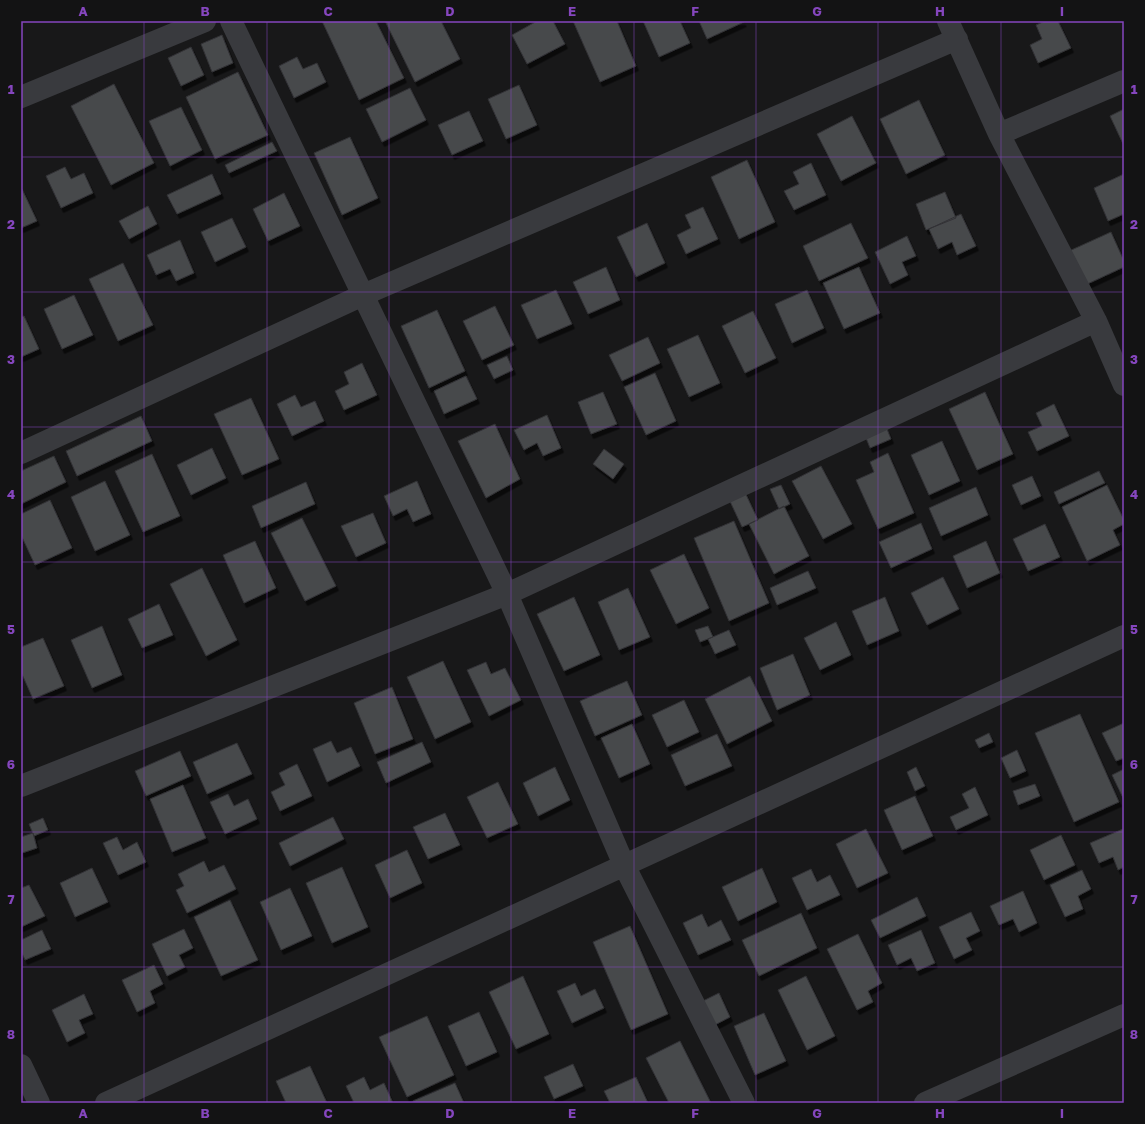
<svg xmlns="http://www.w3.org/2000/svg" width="1145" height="1124" font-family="'Golos Text',sans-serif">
<defs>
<filter id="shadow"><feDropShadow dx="2.5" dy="4.5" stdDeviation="0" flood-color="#0009"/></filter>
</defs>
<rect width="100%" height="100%" fill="#181819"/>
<path fill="#47484c" stroke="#323235" filter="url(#shadow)" d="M 322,21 L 376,21 L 404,78 L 359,100 Z
M 385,21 L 441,21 L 460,59 L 415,82 Z
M 537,21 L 553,21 L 565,44 L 527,64 L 512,35 Z
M 573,21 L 617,21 L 636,66 L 600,82 Z
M 643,21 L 680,21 L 690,43 L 659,57 Z
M 699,21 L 743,21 L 744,22 L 707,39 Z
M 1045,21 L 1058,21 L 1071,48 L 1038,63 L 1030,45 L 1042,39 L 1036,25 Z
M 222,35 L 233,63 L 212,72 L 201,44 Z
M 191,47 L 204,75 L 181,86 L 168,58 Z
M 297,57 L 303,69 L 317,63 L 326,82 L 294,98 L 279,66 Z
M 238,72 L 268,135 L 215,159 L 186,97 Z
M 114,84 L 154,163 L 111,185 L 71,106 Z
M 519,85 L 537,125 L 506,139 L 488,99 Z
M 410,88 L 426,120 L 382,142 L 366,109 Z
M 919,100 L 945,155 L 906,174 L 880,119 Z
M 181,107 L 202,150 L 170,166 L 149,121 Z
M 1124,109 L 1124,146 L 1110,116 Z
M 469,111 L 483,141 L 452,155 L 438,125 Z
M 852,116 L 876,163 L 841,181 L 817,134 Z
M 350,137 L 378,198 L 342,215 L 314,153 Z
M 272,142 L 277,151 L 229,173 L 225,165 Z
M 747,160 L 775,222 L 739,239 L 711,177 Z
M 811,163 L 826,195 L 794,210 L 784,191 L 799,184 L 793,172 Z
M 65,167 L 71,179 L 84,173 L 93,193 L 61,208 L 46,176 Z
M 212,174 L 221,194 L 177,214 L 167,195 Z
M 1124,174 L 1124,214 L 1108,221 L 1094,188 Z
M 21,189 L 22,189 L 37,221 L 21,228 Z
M 945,192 L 956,218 L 926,230 L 916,204 Z
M 284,193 L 300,226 L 268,241 L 253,209 Z
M 148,206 L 157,224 L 129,239 L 119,221 Z
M 703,207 L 718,239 L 686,254 L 677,235 L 691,228 L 685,215 Z
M 961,214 L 976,246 L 957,255 L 952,242 L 938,249 L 929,229 Z
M 232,218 L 246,247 L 215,262 L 201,232 Z
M 647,223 L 665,263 L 636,277 L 617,237 Z
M 851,223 L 868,258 L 819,281 L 803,246 Z
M 1111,232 L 1124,261 L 1124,267 L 1083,286 L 1067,252 Z
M 907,236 L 916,256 L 902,262 L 908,275 L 890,284 L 875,252 Z
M 180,240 L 194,273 L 176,281 L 170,269 L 156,275 L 147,255 Z
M 123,263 L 153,325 L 118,341 L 89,279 Z
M 606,267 L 620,300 L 588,314 L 573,282 Z
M 859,267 L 880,313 L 844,329 L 823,283 Z
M 556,290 L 572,324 L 537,339 L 521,305 Z
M 807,290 L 824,328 L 792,343 L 775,304 Z
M 74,295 L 93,335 L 62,349 L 44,309 Z
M 495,306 L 514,345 L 482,360 L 463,321 Z
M 437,310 L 465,371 L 429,388 L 401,326 Z
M 753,311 L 776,358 L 745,373 L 722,326 Z
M 24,316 L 39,349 L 21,357 L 21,317 Z
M 698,335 L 720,383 L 689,397 L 667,349 Z
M 648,337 L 660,363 L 622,381 L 609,355 Z
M 507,356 L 513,370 L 494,379 L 487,365 Z
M 362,363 L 377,395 L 344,410 L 335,391 L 349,384 L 344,372 Z
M 655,373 L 676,421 L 646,435 L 624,387 Z
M 466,376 L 477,399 L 444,414 L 434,391 Z
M 603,392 L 617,424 L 591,434 L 578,402 Z
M 985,392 L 1013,454 L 977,470 L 949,409 Z
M 295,395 L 301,407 L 315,401 L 324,421 L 292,436 L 277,404 Z
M 251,398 L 279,459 L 242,475 L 214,414 Z
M 1054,404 L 1069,436 L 1037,451 L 1028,432 L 1042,426 L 1036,413 Z
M 547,415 L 561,448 L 543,456 L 537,443 L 524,450 L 514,430 Z
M 141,416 L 152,441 L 77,476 L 66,451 Z
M 495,424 L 520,479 L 486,498 L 458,441 Z
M 887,429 L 891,439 L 870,448 L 866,438 Z
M 942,441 L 960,481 L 929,495 L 911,455 Z
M 212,448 L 226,478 L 191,495 L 177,465 Z
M 604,449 L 624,464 L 613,479 L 593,464 Z
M 888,453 L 914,513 L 878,529 L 856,480 L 874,472 L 870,462 Z
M 152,454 L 180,516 L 143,532 L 115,471 Z
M 54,456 L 66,482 L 21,504 L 21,471 Z
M 821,466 L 852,524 L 823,539 L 792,481 Z
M 1099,471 L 1105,483 L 1059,504 L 1054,492 Z
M 1032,476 L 1041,496 L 1021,505 L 1012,485 Z
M 105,481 L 130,535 L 95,551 L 71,497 Z
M 417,481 L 431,514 L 413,522 L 407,509 L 393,516 L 384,496 Z
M 306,482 L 315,504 L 261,528 L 252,506 Z
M 781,485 L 790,504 L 779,509 L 770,489 Z
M 1107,485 L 1124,520 L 1124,524 L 1113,530 L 1120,545 L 1087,561 L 1062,507 Z
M 976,487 L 988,515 L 941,536 L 929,508 Z
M 743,488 L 758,520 L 742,527 L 727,495 Z
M 50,500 L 72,548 L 35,565 L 21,535 L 21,514 Z
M 784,506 L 809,556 L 774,574 L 749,524 Z
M 373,513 L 386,543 L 356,557 L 341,526 Z
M 302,518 L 336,586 L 305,601 L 271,533 Z
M 734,521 L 769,603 L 729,621 L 694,538 Z
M 921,523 L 932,549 L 891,568 L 879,542 Z
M 1045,524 L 1060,557 L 1028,571 L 1013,539 Z
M 255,541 L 276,588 L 244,603 L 223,555 Z
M 986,541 L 1000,573 L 967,588 L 953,556 Z
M 684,554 L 709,608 L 676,624 L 650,570 Z
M 202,568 L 237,640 L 206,656 L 170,584 Z
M 808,571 L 816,588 L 777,605 L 770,588 Z
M 943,577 L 959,609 L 927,625 L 911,593 Z
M 628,588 L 650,637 L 619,650 L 598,602 Z
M 574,597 L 600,655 L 564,671 L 537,614 Z
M 885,597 L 899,631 L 867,645 L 852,611 Z
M 159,604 L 173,635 L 142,648 L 128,619 Z
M 836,622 L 851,655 L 820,670 L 804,638 Z
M 102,626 L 122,675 L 92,688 L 71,640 Z
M 708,626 L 713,637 L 700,642 L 695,630 Z
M 729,630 L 736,645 L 715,654 L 708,639 Z
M 43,638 L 64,686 L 33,699 L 21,672 L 21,647 Z
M 793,654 L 810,695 L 777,710 L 760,668 Z
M 443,661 L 471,722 L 435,739 L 407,677 Z
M 486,662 L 491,674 L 505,668 L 521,700 L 489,716 L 467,670 Z
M 750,676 L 772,721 L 727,744 L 705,699 Z
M 627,681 L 642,715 L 595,736 L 580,701 Z
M 392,687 L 413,739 L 375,754 L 354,703 Z
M 684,700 L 699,732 L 667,747 L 652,715 Z
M 1080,714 L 1119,802 L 1074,822 L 1035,733 Z
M 1124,723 L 1124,758 L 1116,761 L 1102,733 Z
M 632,724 L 650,764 L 619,778 L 601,738 Z
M 989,733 L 993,742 L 979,748 L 975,740 Z
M 717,734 L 732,766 L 685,786 L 671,755 Z
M 331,741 L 337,753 L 351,747 L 360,766 L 327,782 L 313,749 Z
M 422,742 L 431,762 L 386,783 L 377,762 Z
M 237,743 L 252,774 L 207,794 L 193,762 Z
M 1017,750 L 1026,771 L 1010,778 L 1001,758 Z
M 180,751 L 191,776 L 146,796 L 135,771 Z
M 297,764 L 312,796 L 280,811 L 271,792 L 285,785 L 279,773 Z
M 555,767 L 570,800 L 538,816 L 523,783 Z
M 916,767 L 925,786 L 915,791 L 907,772 Z
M 1124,769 L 1124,800 L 1112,775 Z
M 498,782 L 518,824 L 487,838 L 467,797 Z
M 1035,784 L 1040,796 L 1018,805 L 1013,791 Z
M 183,785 L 206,838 L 172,852 L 150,799 Z
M 975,787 L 988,815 L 956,830 L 950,817 L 969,808 L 962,794 Z
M 228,794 L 234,806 L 248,799 L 257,819 L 225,834 L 210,802 Z
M 915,796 L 933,836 L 902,850 L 884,810 Z
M 445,813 L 460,845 L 428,859 L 413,827 Z
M 333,817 L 344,839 L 290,866 L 279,843 Z
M 43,818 L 48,830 L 34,836 L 29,824 Z
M 866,829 L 888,873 L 857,888 L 836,844 Z
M 1123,829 L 1124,832 L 1124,867 L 1118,870 L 1113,857 L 1099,863 L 1090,843 Z
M 33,833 L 37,848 L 22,853 L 21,848 L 21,837 Z
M 1061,835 L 1075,865 L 1044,880 L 1030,850 Z
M 117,837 L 123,850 L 137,842 L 146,862 L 118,875 L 103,843 Z
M 407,850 L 422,883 L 390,898 L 375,865 Z
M 204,861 L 209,872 L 224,865 L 236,889 L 187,913 L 176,890 L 184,886 L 178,874 Z
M 342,867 L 368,927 L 332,943 L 306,883 Z
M 92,868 L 108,902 L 75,917 L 60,883 Z
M 762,868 L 777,902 L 738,921 L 722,887 Z
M 811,869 L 817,882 L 830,875 L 840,895 L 807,910 L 792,878 Z
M 1082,870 L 1091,889 L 1078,896 L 1083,909 L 1065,917 L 1050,885 Z
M 29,885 L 45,916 L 21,927 L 21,888 Z
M 290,888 L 312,936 L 281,950 L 260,902 Z
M 1023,891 L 1037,923 L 1019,932 L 1013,919 L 999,925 L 990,906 Z
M 917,897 L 926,916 L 880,938 L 871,920 Z
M 230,900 L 258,960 L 221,976 L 194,917 Z
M 971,912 L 980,931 L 966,938 L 972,950 L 954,959 L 939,927 Z
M 801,913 L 817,948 L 759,976 L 742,940 Z
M 702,914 L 708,927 L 721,920 L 731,940 L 698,955 L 683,923 Z
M 630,926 L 668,1014 L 631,1030 L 593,942 Z
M 184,929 L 193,948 L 179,955 L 185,967 L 167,976 L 152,944 Z
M 42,930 L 51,949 L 25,960 L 21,951 L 21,940 Z
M 921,930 L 935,963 L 917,971 L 911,958 L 897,965 L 888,945 Z
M 858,934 L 882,983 L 868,991 L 873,1002 L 857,1010 L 827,949 Z
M 154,965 L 163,984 L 150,991 L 155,1003 L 137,1012 L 122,980 Z
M 523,976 L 549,1034 L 516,1049 L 489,992 Z
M 806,976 L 835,1036 L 807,1050 L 778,990 Z
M 575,983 L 581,996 L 595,989 L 604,1008 L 572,1023 L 557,991 Z
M 719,993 L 730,1017 L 711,1027 L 699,1003 Z
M 84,994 L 93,1014 L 79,1020 L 85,1033 L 67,1042 L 52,1010 Z
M 479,1012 L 497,1052 L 466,1066 L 448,1026 Z
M 764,1013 L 786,1061 L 755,1075 L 734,1026 Z
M 427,1016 L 454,1075 L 407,1097 L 379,1037 Z
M 680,1041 L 711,1103 L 669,1103 L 646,1058 Z
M 573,1064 L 583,1086 L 554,1099 L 544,1077 Z
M 310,1066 L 327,1103 L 286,1103 L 276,1081 Z
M 364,1077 L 370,1090 L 384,1083 L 393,1103 L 354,1103 L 346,1086 Z
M 636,1077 L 648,1103 L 610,1103 L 604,1091 Z
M 455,1083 L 464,1103 L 413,1103 L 413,1101 Z"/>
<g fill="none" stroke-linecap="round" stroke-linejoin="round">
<path stroke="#393a3e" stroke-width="22" d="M 231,21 L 507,594 L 624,865 L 744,1103
M 948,21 L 999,134 L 1096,321 L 1124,385
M 21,97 L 205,21
M 999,134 L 1124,81
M 21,453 L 363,295 L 957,39
M 21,786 L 507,594 L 1096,321
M 21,1065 L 39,1103
M 106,1103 L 1124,636
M 925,1103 L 1124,1015"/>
</g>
<path fill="none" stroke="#8546be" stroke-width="1" stroke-opacity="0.55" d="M 144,21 L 144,1103M 267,21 L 267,1103M 389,21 L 389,1103M 511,21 L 511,1103M 634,21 L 634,1103M 756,21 L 756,1103M 878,21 L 878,1103M 1001,21 L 1001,1103M 21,157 L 1124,157M 21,292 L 1124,292M 21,427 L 1124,427M 21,562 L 1124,562M 21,697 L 1124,697M 21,832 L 1124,832M 21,967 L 1124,967"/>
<rect width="1145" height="1124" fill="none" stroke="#131314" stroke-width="44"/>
<rect x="22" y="22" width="1101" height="1080" fill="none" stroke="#8546be" stroke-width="1.5"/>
<g font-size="13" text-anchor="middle" font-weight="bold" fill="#8546be">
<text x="83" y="16">A</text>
<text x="205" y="16">B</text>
<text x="328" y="16">C</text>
<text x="450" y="16">D</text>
<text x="572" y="16">E</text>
<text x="695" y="16">F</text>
<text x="817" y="16">G</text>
<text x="940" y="16">H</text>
<text x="1062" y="16">I</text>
<text x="11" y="94">1</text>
<text x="1134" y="94">1</text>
<text x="11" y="229">2</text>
<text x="1134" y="229">2</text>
<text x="11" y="364">3</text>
<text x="1134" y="364">3</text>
<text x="11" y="499">4</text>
<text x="1134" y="499">4</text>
<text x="11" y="634">5</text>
<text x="1134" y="634">5</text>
<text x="11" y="769">6</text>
<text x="1134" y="769">6</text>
<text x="11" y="904">7</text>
<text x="1134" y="904">7</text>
<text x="11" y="1039">8</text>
<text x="1134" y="1039">8</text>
<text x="83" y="1118">A</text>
<text x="205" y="1118">B</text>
<text x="328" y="1118">C</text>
<text x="450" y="1118">D</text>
<text x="572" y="1118">E</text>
<text x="695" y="1118">F</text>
<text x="817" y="1118">G</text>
<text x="940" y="1118">H</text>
<text x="1062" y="1118">I</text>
</g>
</svg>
